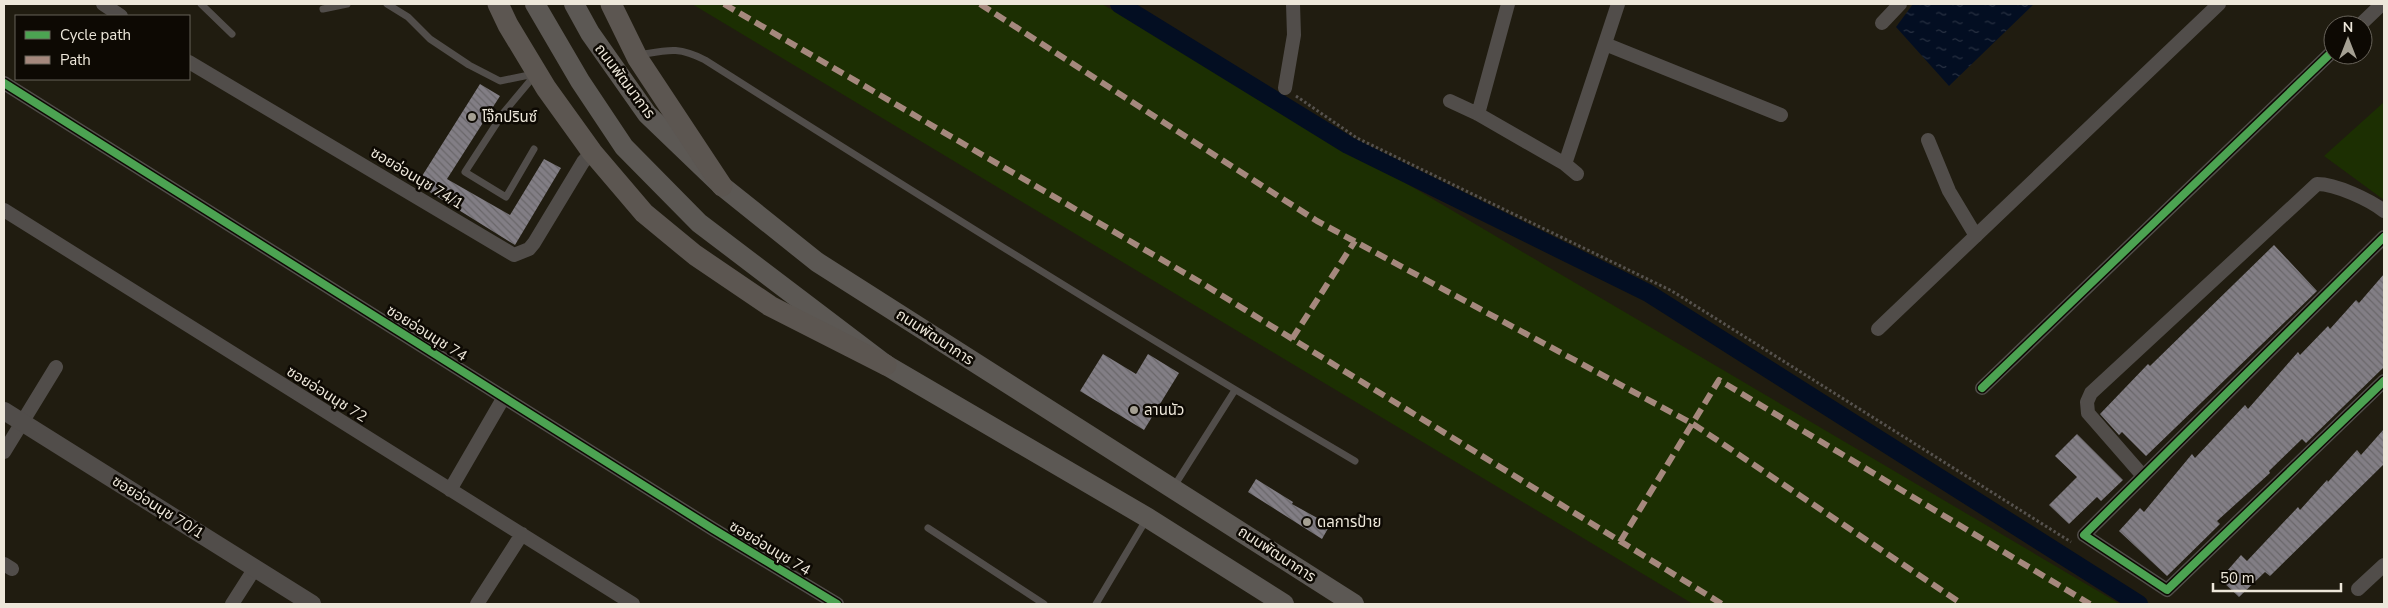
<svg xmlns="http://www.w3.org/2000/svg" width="2388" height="608" font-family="'Nunito Sans','Noto Sans Thai',sans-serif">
<defs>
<pattern id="water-ripples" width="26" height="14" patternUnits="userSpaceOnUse" patternTransform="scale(1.25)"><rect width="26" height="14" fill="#030e22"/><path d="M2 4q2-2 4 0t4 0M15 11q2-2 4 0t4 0" fill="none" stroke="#283142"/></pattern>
<pattern id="building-back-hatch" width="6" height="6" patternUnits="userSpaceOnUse" patternTransform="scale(1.25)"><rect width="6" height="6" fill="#827e85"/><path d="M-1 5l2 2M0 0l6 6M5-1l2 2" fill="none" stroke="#6a676a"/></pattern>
</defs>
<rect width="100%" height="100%" fill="#201c10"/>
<path fill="#1c2f02" d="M 692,4 L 1102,4 L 2120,604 L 1693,604 Z
M 2384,102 L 2384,200 L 2324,156 Z"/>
<path fill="url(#water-ripples)" d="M 1913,4 L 2034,4 L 1949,86 L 1896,27 Z"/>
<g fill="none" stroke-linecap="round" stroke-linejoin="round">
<path stroke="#030e22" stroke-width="18" d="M 1119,4 L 1348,145 L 1648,293 L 2139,604"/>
</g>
<path fill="url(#building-back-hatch)" d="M 480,84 L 500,96 L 447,179 L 510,215 L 544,159 L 561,168 L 515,245 L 417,184 Z
M 2274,245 L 2317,291 L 2146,456 L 2122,432 L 2119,435 L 2100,414 L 2148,364 L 2150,366 Z
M 2384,274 L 2384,367 L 2306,443 L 2302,439 L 2269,471 L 2270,473 L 2217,521 L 2220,524 L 2167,576 L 2119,531 L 2140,508 L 2144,512 L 2192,454 L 2195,458 L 2245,405 L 2248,409 L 2298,352 L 2300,355 L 2328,326 L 2330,329 L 2356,300 L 2359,303 Z
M 1103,354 L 1136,374 L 1148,354 L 1179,373 L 1144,430 L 1080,391 Z
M 2384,429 L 2384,464 L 2270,576 L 2265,572 L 2239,597 L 2220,579 L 2241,555 L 2247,561 L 2298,507 L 2300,510 L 2327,480 L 2328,482 L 2357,450 L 2361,455 Z
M 2077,434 L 2123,480 L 2101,501 L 2097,497 L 2069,524 L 2049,505 L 2077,477 L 2055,456 Z
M 1256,479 L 1293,502 L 1292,504 L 1330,525 L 1322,539 L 1248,492 Z"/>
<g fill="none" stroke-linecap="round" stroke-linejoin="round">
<path stroke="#56524e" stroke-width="3" stroke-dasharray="2.5 2.5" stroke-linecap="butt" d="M 1296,96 L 1357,138 L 1672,291 L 2071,542"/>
<path stroke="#514d4a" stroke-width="7" d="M 201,4 L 232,34
M 387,4 L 408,17 L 430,39 L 469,65 L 500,81 L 534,74
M 323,9 L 347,4
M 639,55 C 668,50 678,46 705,60 C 920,196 1136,332 1355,461
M 534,149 L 506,197 L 465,172 L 504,112 L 535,75
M 1173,488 L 1235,390
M 928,528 L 1044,604
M 1096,604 L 1146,520"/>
<path stroke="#514d4a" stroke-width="14" d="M 103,4 L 121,16
M 1882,23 L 1900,4
M 2360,25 L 2382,4
M 1605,44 L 1781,115
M 189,62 L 514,255 L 529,249 L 534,243 L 583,162 L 592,152
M 4,83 L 713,529 L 837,604
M 1285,88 L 1294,35 L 1293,4
M 1450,101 L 1478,114 L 1565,164 L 1577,174
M 1478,114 L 1508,4
M 1928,140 L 1949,191 L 1976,236
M 1565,164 L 1618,4
M 4,210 L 633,604
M 2384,237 L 2084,535 L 2167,590 L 2384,381
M 1878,329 L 2219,4
M 1982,388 L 2333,51
M 4,452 L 56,367
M 2143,476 L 2088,413 L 2087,402 L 2091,393 L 2317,184 C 2336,184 2370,200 2384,211
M 450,490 L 504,397
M 4,564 L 12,569
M 2358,589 L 2384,565
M 232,604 L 255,568
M 477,604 L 522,534"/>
<path stroke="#514d4a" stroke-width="18" d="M 4,411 L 312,604"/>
<path stroke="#5c5854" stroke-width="20" d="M 535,4 L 580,81 L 624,147 L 699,223 L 886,365 L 1148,518 L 1284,604
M 574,4 L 590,33 L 647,114 L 722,186 L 817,262 L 1354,604"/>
<path stroke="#5c5651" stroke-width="21" d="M 498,4 L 508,25 L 546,88 L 592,152 L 644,213 L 695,255 L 770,306 L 886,365
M 611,4 L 638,59 L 722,186"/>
<path stroke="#a5887d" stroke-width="6" stroke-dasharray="12 6" stroke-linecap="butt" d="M 724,4 L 1200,282 L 1722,604
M 980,4 L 1317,221 L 1693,424 L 1962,604
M 1292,339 L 1355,241
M 1620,542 L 1719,380 L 2090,604"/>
<g stroke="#0d0903" stroke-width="11">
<path id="cycleway" d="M 4,83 L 713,529 L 837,604
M 2384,237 L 2084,535 L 2167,590 L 2384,381
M 1982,388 L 2333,51"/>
</g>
<use href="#cycleway" stroke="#4ca352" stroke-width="8"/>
</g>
<g fill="#a5a093" stroke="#0d0903" stroke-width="2">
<circle cx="472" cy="117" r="5"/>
<circle cx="1134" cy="410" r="5"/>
<circle cx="1307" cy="522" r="5"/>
</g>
<g text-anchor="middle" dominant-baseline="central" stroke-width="5" stroke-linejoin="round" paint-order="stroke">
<g font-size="15" fill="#ede7da" stroke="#0d0903">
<text transform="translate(625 81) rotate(53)">ถนนพัฒนาการ</text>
<text transform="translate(417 178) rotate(31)">ซอยอ่อนนุช 74/1</text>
<text transform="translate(427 333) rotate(32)">ซอยอ่อนนุช 74</text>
<text transform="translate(935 337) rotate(33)">ถนนพัฒนาการ</text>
<text transform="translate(327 394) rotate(32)">ซอยอ่อนนุช 72</text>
<text transform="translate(158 507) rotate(32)">ซอยอ่อนนุช 70/1</text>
<text transform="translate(770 548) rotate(31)">ซอยอ่อนนุช 74</text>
<text transform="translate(1277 554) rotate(33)">ถนนพัฒนาการ</text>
</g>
<g font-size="15" fill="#ede7da" stroke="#0d0903" text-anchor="start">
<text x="482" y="117">โจ๊กปรินซ์</text>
<text x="1144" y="410">ลานนัว</text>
<text x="1317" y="522">ดลการป้าย</text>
</g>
</g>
<rect width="2388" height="608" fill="none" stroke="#ede7da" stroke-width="10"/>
<rect x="15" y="15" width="175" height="65" fill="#0d0903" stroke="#676259"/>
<rect x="25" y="31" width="25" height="8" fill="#4ca352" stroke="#676259"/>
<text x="60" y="40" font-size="15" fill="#ede7da">Cycle path</text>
<rect x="25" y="56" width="25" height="8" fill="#a5887d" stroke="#676259"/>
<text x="60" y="65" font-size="15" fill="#ede7da">Path</text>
<g transform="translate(2348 40)"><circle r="24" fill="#0d0903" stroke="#676259"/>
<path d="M0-4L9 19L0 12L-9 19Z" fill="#a5a093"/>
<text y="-8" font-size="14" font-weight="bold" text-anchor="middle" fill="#ede7da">N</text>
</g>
<path d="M2213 583v8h128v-8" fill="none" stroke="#ede7da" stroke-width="2.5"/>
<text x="2220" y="583" font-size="15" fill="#ede7da" stroke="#0d0903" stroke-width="4" paint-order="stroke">50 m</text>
</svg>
